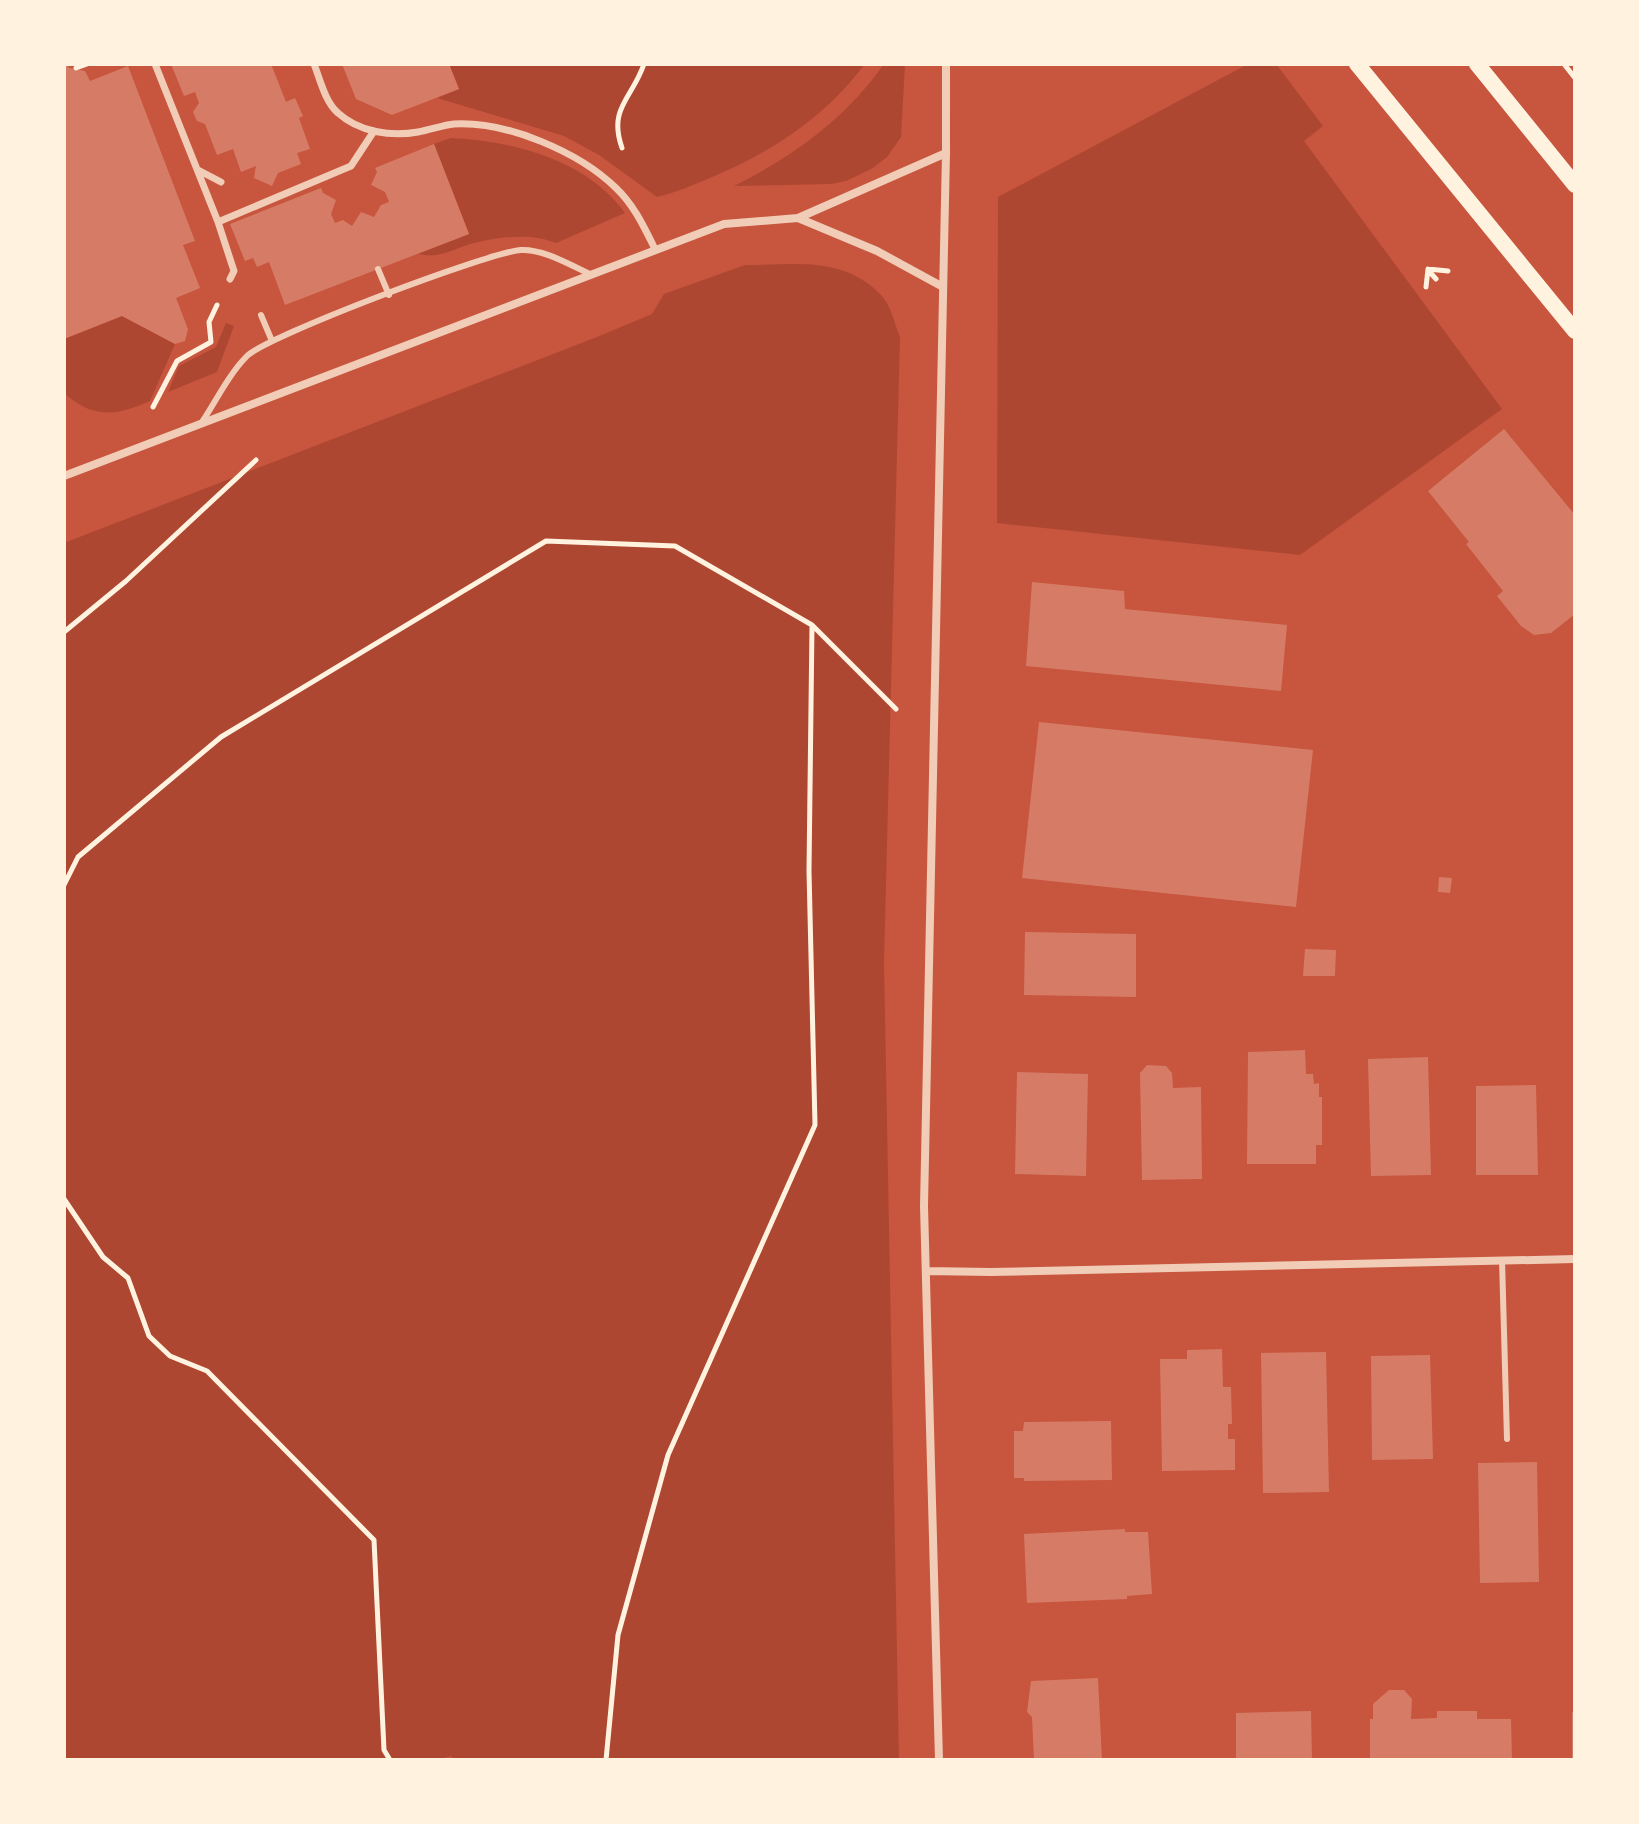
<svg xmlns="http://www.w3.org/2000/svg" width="1639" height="1824" font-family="'Archivo Narrow',sans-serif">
<rect width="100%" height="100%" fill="#c8553d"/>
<path fill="#ae4732" d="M 449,64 L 865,64 C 824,118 772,152 710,178 C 693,185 675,193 657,197 L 599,155 L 564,136 L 437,98 L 459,89 Z
M 884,64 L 905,64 L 901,137 L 887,157 L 873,168 L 846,181 L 831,184 L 734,186 C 794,156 845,119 884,64 Z
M 1248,64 L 1276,64 L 1323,126 L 1304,141 L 1502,409 L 1300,555 L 997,523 L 998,197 Z
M 451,138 C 513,141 587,160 625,213 L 556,243 C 530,232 494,237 467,245 C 447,252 439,258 418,254 L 469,234 L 434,144 Z
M 745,265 C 795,265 844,255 882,296 C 891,306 895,325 900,337 L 884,962 L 899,1760 L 455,1760 L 451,1756 L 437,1760 L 64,1760 L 64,543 L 597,337 L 652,314 L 664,294 Z
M 122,316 L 175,344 L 150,401 C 116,416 93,419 64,393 L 64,339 Z
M 226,323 L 234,326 L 217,372 L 168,392 L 179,366 L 216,347 Z"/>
<path fill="#d67c66" d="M 64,64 L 67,64 L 69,68 L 85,71 L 90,81 L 128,66 L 195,241 L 183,245 L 200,288 L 176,298 L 188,329 L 185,341 L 175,344 L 122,316 L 64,339 Z
M 171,64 L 271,64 L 286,102 L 295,98 L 303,116 L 299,118 L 310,149 L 297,153 L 301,164 L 278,173 L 272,186 L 254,178 L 256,166 L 241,172 L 233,149 L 217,155 L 205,124 L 197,121 L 193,112 L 199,103 L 195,92 L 184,96 Z
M 342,64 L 449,64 L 459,89 L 392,115 L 356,99 Z
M 434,144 L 469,234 L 285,305 L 269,262 L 257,267 L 253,258 L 245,261 L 230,224 L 321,188 L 323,193 L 336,200 L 331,214 L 335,223 L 343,220 L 352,226 L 361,212 L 374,217 L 381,205 L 389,202 L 385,192 L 371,185 L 377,172 L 375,168 Z
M 1504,429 L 1575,515 L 1575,614 L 1551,633 L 1534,635 L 1521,626 L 1497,596 L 1503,591 L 1466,544 L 1469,542 L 1428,491 Z
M 1032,582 L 1124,591 L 1125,609 L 1287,625 L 1281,691 L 1026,666 Z
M 1039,722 L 1313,750 L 1296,907 L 1022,878 Z
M 1439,877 L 1452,878 L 1450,893 L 1438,892 Z
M 1025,932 L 1136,934 L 1136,997 L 1024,995 Z
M 1305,949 L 1336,950 L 1335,976 L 1303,976 Z
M 1305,1050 L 1306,1074 L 1313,1074 L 1314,1084 L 1319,1083 L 1319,1097 L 1322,1097 L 1322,1145 L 1316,1145 L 1316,1164 L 1247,1164 L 1248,1052 Z
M 1428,1057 L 1431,1175 L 1371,1176 L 1368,1059 Z
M 1147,1065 L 1166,1066 L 1172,1073 L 1173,1088 L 1201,1087 L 1202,1179 L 1142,1180 L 1140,1073 Z
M 1017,1072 L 1088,1074 L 1086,1176 L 1015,1174 Z
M 1536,1085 L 1538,1175 L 1476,1175 L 1476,1086 Z
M 1222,1349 L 1223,1387 L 1231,1387 L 1232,1424 L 1228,1424 L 1228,1439 L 1235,1439 L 1235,1470 L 1162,1471 L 1160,1359 L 1187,1359 L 1187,1350 Z
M 1326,1352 L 1329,1492 L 1263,1493 L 1261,1353 Z
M 1430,1355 L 1433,1459 L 1372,1460 L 1371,1356 Z
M 1111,1421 L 1112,1480 L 1024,1481 L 1024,1478 L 1014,1478 L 1014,1431 L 1023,1431 L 1024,1422 Z
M 1537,1462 L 1539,1582 L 1480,1583 L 1478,1463 Z
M 1125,1529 L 1125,1532 L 1148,1532 L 1152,1594 L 1127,1596 L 1127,1599 L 1027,1603 L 1024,1534 Z
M 1098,1678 L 1102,1760 L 1034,1760 L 1032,1717 L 1027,1712 L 1031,1681 Z
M 1389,1690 L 1404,1690 L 1412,1699 L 1411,1719 L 1437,1718 L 1437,1711 L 1477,1711 L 1477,1719 L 1511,1719 L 1512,1760 L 1370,1760 L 1370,1719 L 1373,1719 L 1373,1704 Z
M 1311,1711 L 1312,1760 L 1236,1760 L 1236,1713 Z
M 1572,1712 L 1575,1712 L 1575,1760 L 1572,1760 Z"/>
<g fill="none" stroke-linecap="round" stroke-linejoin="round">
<path stroke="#fff3e0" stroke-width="5" d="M 1564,64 L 1575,78
M 76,68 L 87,64
M 622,148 C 608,108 632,99 644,64
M 1428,269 L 1448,271
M 1428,270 L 1436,279
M 1426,287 L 1428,269
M 153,407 L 177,361 L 211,342 L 209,322 L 217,305
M 64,632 L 126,581 L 256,460
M 64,885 L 78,857 L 221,737 L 546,541 L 675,546 L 812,625
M 64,1199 L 103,1257 L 128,1278 L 149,1336 L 170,1356 L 207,1371 L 374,1540 L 384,1750 L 390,1760
M 606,1760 L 618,1635 L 668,1455 L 815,1125 L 809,871 L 812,625 L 896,709"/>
<path stroke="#f1ccb7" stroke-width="6" d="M 378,269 L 389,295
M 261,315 L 272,341
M 202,422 C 216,401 229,374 247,356 C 267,336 489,252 521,250 C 544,249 570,265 590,274
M 1502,1260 L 1507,1439"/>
<path stroke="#f1ccb7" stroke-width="7" d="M 155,64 L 218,222
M 314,64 C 320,79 325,102 338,113 C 359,132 391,137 418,132 C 430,130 443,125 454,124 C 507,121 579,152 616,188 C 634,205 644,227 655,249
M 198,170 L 221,182
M 230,279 L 234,271 L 218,222 L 351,166 L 374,131"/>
<path stroke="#f1ccb7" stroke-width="8" d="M 798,218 L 877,251 L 943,287
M 64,476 L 724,224 L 798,218 L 946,153
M 926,1271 L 991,1272 L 1575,1259
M 939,1760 L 924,1206 L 946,153 L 946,64"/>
<path stroke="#fff3e0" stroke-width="16" d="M 1357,64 L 1575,331
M 1477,64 L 1575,185"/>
</g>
<rect width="1639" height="1824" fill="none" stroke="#fff3e0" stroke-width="132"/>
</svg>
